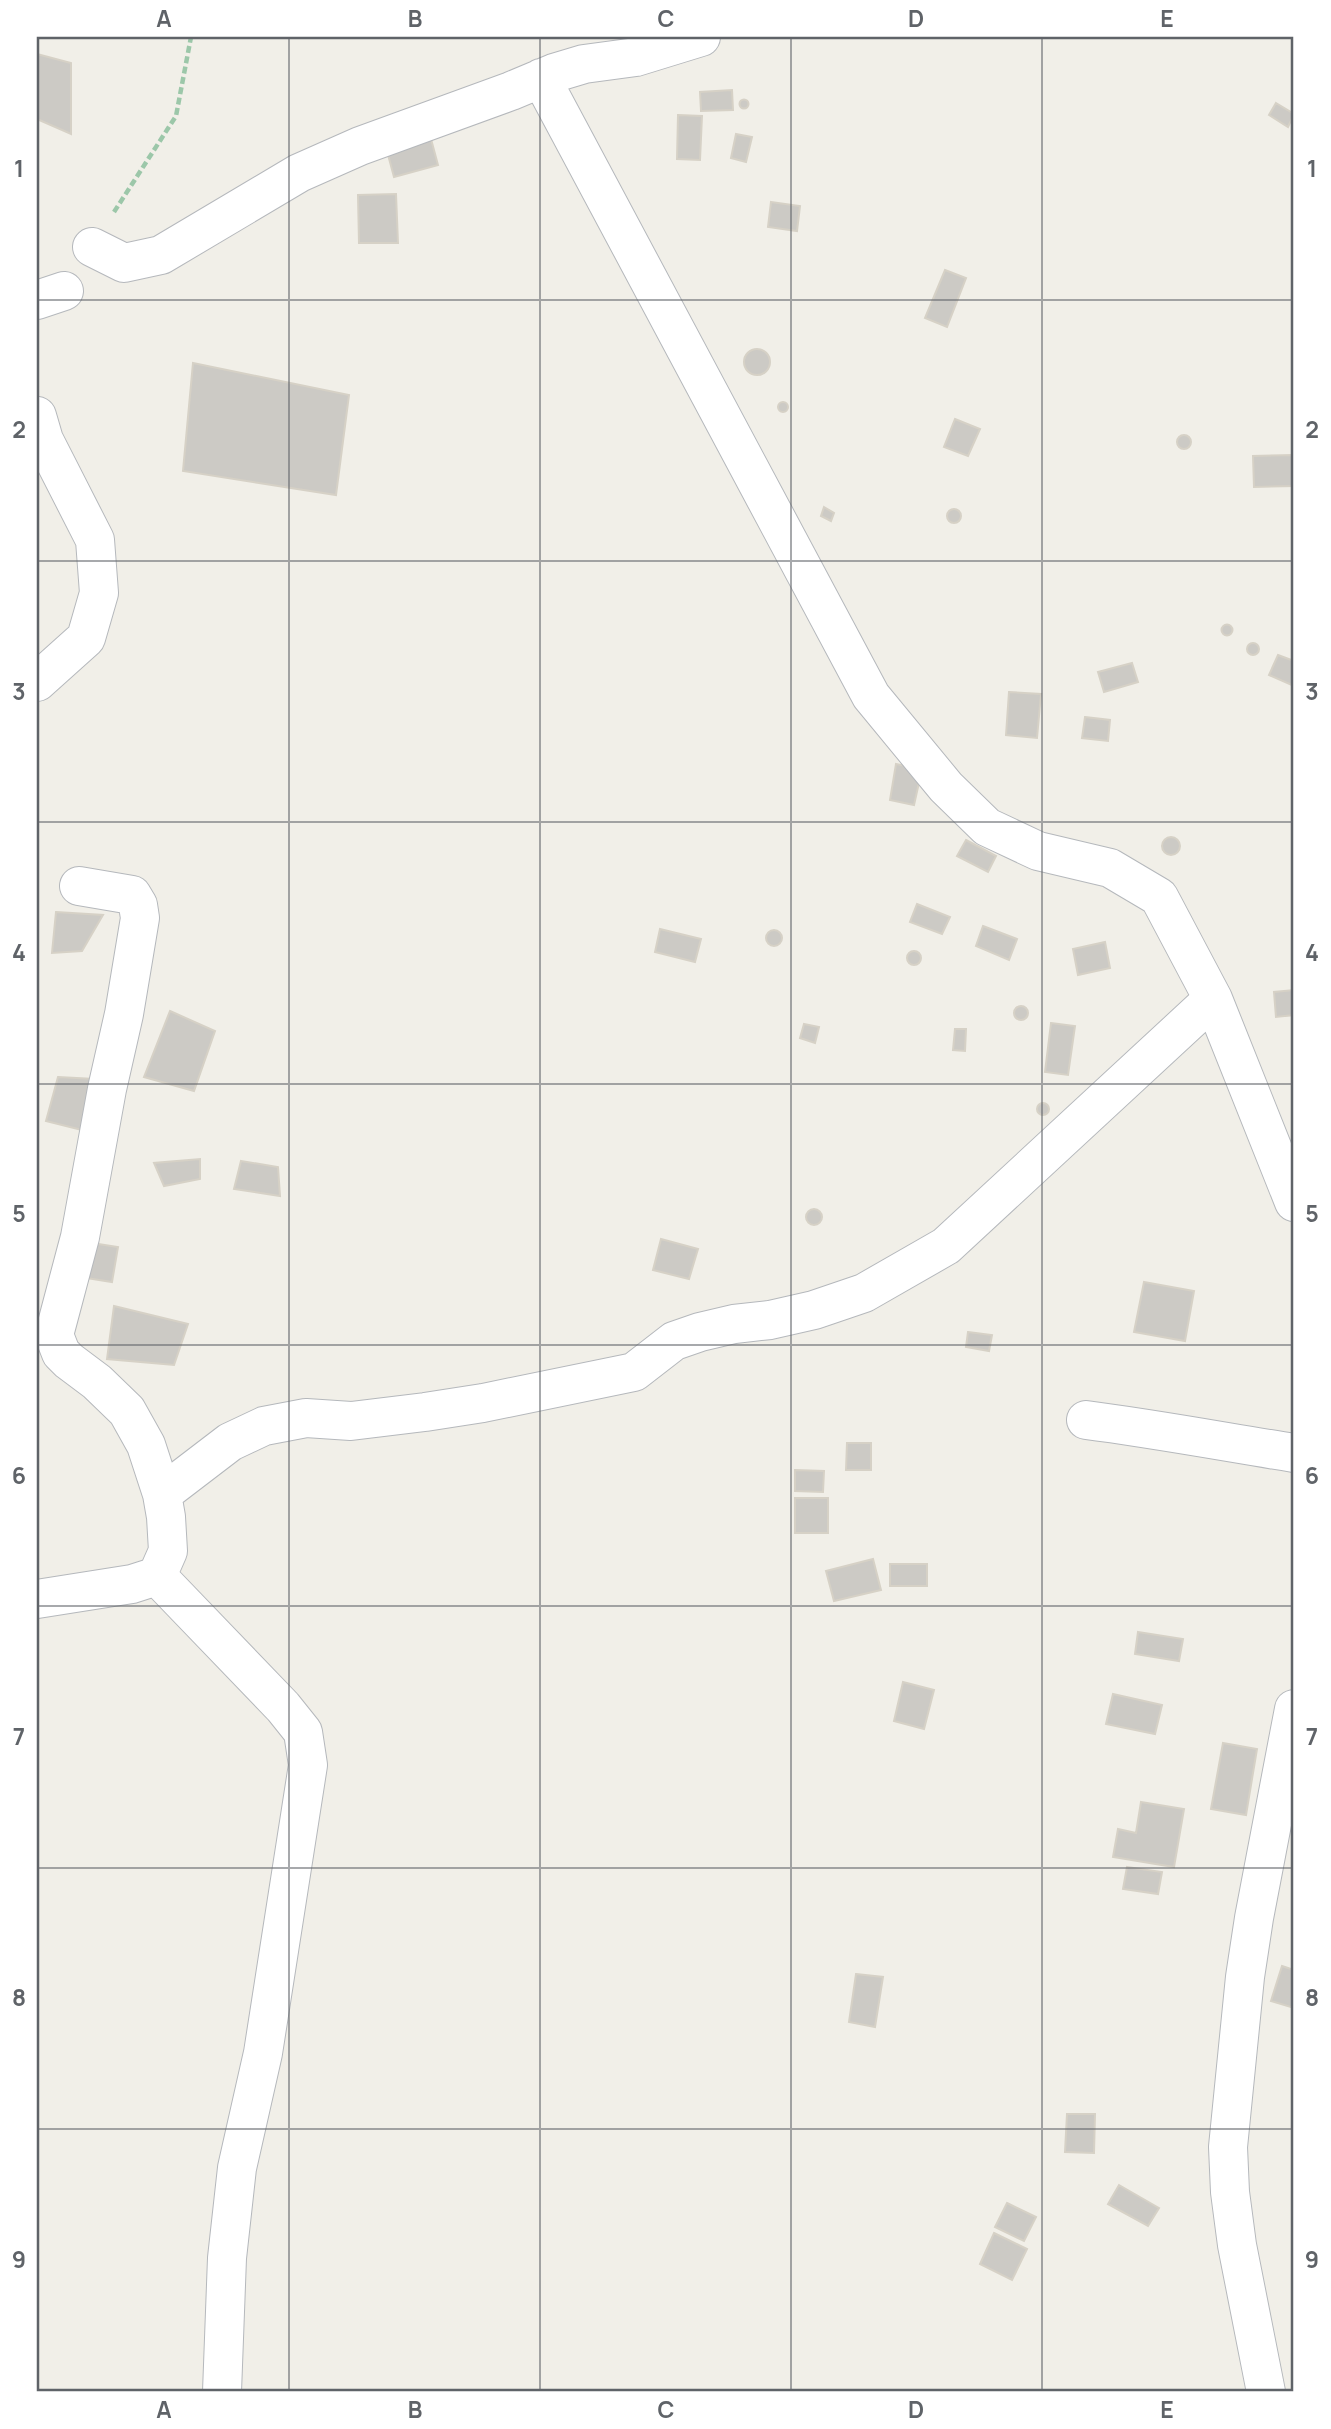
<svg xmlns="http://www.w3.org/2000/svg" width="1331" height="2429" font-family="Manrope,sans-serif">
<rect width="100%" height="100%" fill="#f1efe8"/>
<path fill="#cccac5" stroke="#d6d1c6" stroke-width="2" d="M 37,54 L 71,63 L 71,134 L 37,119 Z
M 732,90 L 733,110 L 701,111 L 700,92 Z
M739.5 104a4.5 4.5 0 1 1 9 0a4.5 4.5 0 1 1-9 0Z
M 1276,103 L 1294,114 L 1288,127 L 1269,115 Z
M 678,115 L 702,116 L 700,160 L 677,159 Z
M 736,134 L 752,137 L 746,162 L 731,158 Z
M 431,139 L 438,165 L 394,177 L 387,151 Z
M 396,194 L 398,243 L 359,243 L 358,195 Z
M 771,202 L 800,206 L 797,231 L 768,227 Z
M 945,270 L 966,278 L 947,327 L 925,318 Z
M744 362a13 13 0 1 1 26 0a13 13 0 1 1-26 0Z
M 193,363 L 349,395 L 336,495 L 183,471 Z
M778 407a5 5 0 1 1 10 0a5 5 0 1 1-10 0Z
M 955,419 L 980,429 L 968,456 L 944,447 Z
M1177 442a7 7 0 1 1 14 0a7 7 0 1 1-14 0Z
M 1294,455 L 1294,486 L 1254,487 L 1253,456 Z
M 824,507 L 834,513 L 831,521 L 821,516 Z
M947 516a7 7 0 1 1 14 0a7 7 0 1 1-14 0Z
M1221.5 630a5.5 5.5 0 1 1 11 0a5.5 5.5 0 1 1-11 0Z
M1247 649a6 6 0 1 1 12 0a6 6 0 1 1-12 0Z
M 1278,655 L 1294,661 L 1294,686 L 1269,675 Z
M 1132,663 L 1138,682 L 1104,692 L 1098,672 Z
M 1009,692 L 1041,694 L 1037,738 L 1006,735 Z
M 1085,717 L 1110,720 L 1108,741 L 1082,738 Z
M 896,764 L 922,769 L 914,805 L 890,800 Z
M1162 846a9 9 0 1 1 18 0a9 9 0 1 1-18 0Z
M 966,840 L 996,856 L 988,872 L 957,856 Z
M 917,904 L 950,917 L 942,934 L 910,922 Z
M 56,912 L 103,915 L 82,951 L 52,953 Z
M 983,926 L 1017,939 L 1009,960 L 976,946 Z
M 660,929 L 701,939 L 695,962 L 655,952 Z
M766 938a8 8 0 1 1 16 0a8 8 0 1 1-16 0Z
M 1105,942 L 1110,968 L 1078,975 L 1073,949 Z
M907 958a7 7 0 1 1 14 0a7 7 0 1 1-14 0Z
M 1294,990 L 1294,1015 L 1276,1017 L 1274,992 Z
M1014 1013a7 7 0 1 1 14 0a7 7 0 1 1-14 0Z
M 170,1011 L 215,1031 L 194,1091 L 144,1077 Z
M 1051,1023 L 1075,1026 L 1068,1075 L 1045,1072 Z
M 804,1024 L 819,1027 L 815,1043 L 800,1038 Z
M 955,1029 L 966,1029 L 965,1051 L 953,1050 Z
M 58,1077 L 94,1079 L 82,1130 L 46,1121 Z
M1037 1109a6 6 0 1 1 12 0a6 6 0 1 1-12 0Z
M 200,1159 L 200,1179 L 164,1186 L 154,1163 Z
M 241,1161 L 278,1167 L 280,1196 L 234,1189 Z
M806 1217a8 8 0 1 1 16 0a8 8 0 1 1-16 0Z
M 661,1239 L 698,1249 L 689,1279 L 653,1270 Z
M 92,1243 L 118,1247 L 112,1282 L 86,1278 Z
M 1144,1282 L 1194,1291 L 1185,1341 L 1134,1332 Z
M 114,1306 L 188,1324 L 174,1365 L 107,1359 Z
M 968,1332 L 992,1335 L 989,1351 L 966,1347 Z
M 847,1443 L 871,1443 L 871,1470 L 846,1470 Z
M 795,1470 L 824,1471 L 823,1492 L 795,1491 Z
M 795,1498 L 828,1498 L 828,1533 L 795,1533 Z
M 873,1559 L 881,1590 L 834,1601 L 826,1571 Z
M 890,1564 L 927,1564 L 927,1586 L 890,1586 Z
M 1138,1632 L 1183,1639 L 1179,1661 L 1135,1654 Z
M 903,1682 L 934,1690 L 924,1729 L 894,1721 Z
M 1113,1694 L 1162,1705 L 1155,1734 L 1106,1724 Z
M 1223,1743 L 1257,1749 L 1246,1815 L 1211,1809 Z
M 1141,1802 L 1184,1809 L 1174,1867 L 1113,1857 L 1118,1829 L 1136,1833 Z
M 1127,1867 L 1162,1872 L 1158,1894 L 1123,1889 Z
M 1282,1966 L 1294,1970 L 1294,2008 L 1271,2001 Z
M 856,1974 L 883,1977 L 875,2027 L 849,2022 Z
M 1067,2114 L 1095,2114 L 1094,2153 L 1065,2152 Z
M 1119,2185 L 1159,2208 L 1148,2226 L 1108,2204 Z
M 1007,2203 L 1036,2217 L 1024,2241 L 995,2227 Z
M 994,2233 L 1027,2249 L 1012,2280 L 980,2264 Z"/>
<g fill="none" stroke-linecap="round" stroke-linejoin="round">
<g stroke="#b5b8bc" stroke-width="40">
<path id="street" d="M 541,78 L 871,696 L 946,787 L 987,827 L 1038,851 L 1110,868 L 1159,897 L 1213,999 L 1294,1202
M 92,247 L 124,263 L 161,255 L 299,173 L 360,146 L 511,91 L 554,73 L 584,64 L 636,57 L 701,37
M 37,300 L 64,291
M 37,416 L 44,440 L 95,540 L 99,593 L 86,638 L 37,682
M 1086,1420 C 1156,1429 1225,1442 1294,1453
M 162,1494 L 230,1442 L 264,1426 L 306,1418 L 351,1421 L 425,1412 L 483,1403 L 634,1372 L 674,1341 L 700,1332 L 734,1324 L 770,1320 L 814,1310 L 864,1293 L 946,1246 L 1213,999
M 157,1576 L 283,1707 L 303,1732 L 308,1765 L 263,2053 L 237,2168 L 227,2258 L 222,2392
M 37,1599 L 132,1584 L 157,1576 L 168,1551 L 166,1517 L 162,1494 L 146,1445 L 127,1411 L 97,1382 L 69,1361 L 61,1353 L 54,1335 L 80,1237 L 107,1089 L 124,1014 L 140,918 L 138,905 L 132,895 L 79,886
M 1266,2392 L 1237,2245 L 1230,2192 L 1228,2147 L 1245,1977 L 1254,1918 L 1294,1709"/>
</g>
<path stroke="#9cc7a9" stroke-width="4.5" stroke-dasharray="7 3.5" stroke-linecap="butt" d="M 114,212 L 176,116 L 191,37"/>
<use href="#street" stroke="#fff" stroke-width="38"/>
</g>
<path fill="none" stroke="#5f6368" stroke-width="2" stroke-opacity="0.55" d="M 289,37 L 289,2392M 540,37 L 540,2392M 791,37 L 791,2392M 1042,37 L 1042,2392M 37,300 L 1294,300M 37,561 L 1294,561M 37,822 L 1294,822M 37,1084 L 1294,1084M 37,1345 L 1294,1345M 37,1606 L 1294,1606M 37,1868 L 1294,1868M 37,2129 L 1294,2129"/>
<rect width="1331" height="2429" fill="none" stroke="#ffffff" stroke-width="77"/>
<rect x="38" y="38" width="1254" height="2352" fill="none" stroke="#5f6368" stroke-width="2.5"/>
<g font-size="23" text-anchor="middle" font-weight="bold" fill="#5f6368">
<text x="164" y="27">A</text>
<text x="415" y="27">B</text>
<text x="666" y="27">C</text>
<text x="916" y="27">D</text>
<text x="1167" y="27">E</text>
<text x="19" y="177">1</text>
<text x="1312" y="177">1</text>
<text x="19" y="438">2</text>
<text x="1312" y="438">2</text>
<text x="19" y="700">3</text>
<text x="1312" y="700">3</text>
<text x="19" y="961">4</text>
<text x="1312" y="961">4</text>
<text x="19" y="1222">5</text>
<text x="1312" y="1222">5</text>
<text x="19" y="1484">6</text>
<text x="1312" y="1484">6</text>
<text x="19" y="1745">7</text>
<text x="1312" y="1745">7</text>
<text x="19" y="2006">8</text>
<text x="1312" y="2006">8</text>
<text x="19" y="2268">9</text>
<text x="1312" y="2268">9</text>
<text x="164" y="2418">A</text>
<text x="415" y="2418">B</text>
<text x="666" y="2418">C</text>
<text x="916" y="2418">D</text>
<text x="1167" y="2418">E</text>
</g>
</svg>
